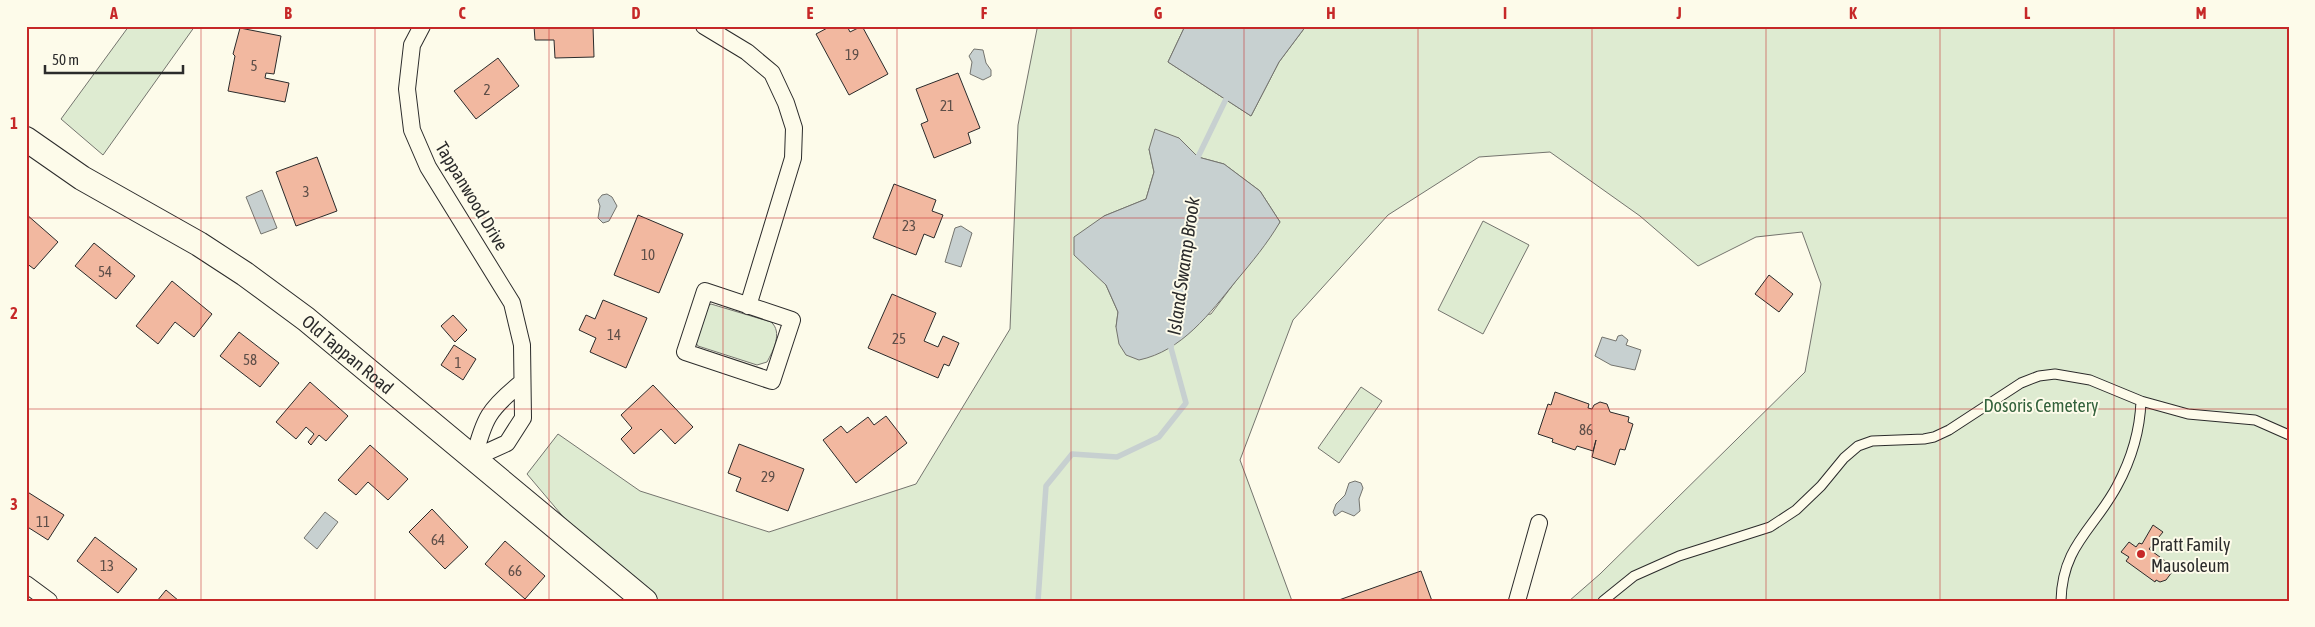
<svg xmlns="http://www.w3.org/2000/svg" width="2315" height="627" font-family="'Asap Condensed',sans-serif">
<rect width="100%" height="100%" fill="#fdfbea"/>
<path fill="#deebd1" stroke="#74746e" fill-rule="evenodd" d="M 129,26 L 195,26 L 103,155 L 61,119 Z
M 1040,26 L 1185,26 L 1168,62 L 1251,116 L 1279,62 L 1306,26 L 2289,26 L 2289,601 L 1569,601 L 1600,574 L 1805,372 L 1821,284 L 1802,232 L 1756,237 L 1698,266 L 1640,216 L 1550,152 L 1479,157 L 1388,215 L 1293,320 L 1240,460 L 1292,601 L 644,601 L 571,526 L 527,474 L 558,434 L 640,491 L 769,532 L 916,484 L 1010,329 L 1018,125 L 1037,29 ZM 1179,138 L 1198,157 L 1224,164 L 1260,191 L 1280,222 L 1211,314 L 1116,327 L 1118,312 L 1106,285 L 1104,216 L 1146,199 L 1154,172 L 1149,149 Z
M 1483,221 L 1529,245 L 1483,334 L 1438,310 Z
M 711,304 L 771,322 C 783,332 773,351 767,362 L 757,365 L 698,346 L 696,343 L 708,306 Z
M 1361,387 L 1382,401 L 1339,463 L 1318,448 Z"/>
<path fill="#c7d0d0" stroke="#74746e" d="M 1185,26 L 1306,26 L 1279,62 L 1251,116 L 1168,62 Z
M 974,49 L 983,50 L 986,63 L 991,70 L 991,76 L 983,80 L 970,74 L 972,62 L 969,56 Z
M 1155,129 L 1179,138 L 1198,157 L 1224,164 L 1260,191 L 1280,222 C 1267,244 1252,262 1236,281 C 1210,313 1182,351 1139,360 L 1126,355 L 1119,344 L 1116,327 L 1118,312 L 1106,285 L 1074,255 L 1074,237 L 1104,216 L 1146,199 L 1154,172 L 1149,149 Z
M 262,190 L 277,228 L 261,234 L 246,197 Z
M 607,194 L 612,197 L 617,206 L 609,221 L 603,223 L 598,218 L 600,206 L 598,200 L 602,195 Z
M 961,226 L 972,233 L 961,267 L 945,262 L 955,228 Z
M 1622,335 L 1628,340 L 1626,345 L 1641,350 L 1635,370 L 1611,365 L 1595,356 L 1602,337 L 1616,341 L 1618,336 Z
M 1355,481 L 1361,483 L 1363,488 L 1359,499 L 1360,511 L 1354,516 L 1342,511 L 1335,516 L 1333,512 L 1336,504 L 1345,495 L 1349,483 Z
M 325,512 L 338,522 L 317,549 L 304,538 Z"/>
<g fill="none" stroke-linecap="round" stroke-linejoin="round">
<path stroke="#c7d0d0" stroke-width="5.5" d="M 1197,164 L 1198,157 L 1228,95
M 1038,601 L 1046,486 L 1072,454 L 1117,457 L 1159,437 L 1186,403 L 1171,348 L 1172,341"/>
</g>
<path fill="#f2b8a0" stroke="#2b2b2b" d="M 534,26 L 593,26 L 594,57 L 555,58 L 554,40 L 535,40 Z
M 831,26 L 847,26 L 850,32 L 862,26 L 888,74 L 849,95 L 816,34 Z
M 240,28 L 281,36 L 274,74 L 266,73 L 265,78 L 289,83 L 285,102 L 228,91 L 235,56 L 233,54 Z
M 498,58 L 519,86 L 476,119 L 454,91 Z
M 958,73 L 980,128 L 968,133 L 971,143 L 934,158 L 921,124 L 928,121 L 916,89 Z
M 317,157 L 337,211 L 296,226 L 276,172 Z
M 894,184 L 936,200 L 932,211 L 943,215 L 934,238 L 924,234 L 916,255 L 873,238 Z
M 26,214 L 58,242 L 34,269 L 26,263 Z
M 638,215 L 683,234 L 659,293 L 614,275 Z
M 94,243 L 135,276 L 116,299 L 75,266 Z
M 1769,275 L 1793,294 L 1779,312 L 1755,294 Z
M 172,281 L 212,314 L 194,337 L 175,322 L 158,344 L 136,326 Z
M 892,294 L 936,313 L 924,341 L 938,347 L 943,336 L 959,343 L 949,366 L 944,364 L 938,378 L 868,348 Z
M 603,300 L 647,318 L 626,368 L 590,352 L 596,338 L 579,330 L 586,315 L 595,319 Z
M 453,315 L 467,330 L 455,342 L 441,326 Z
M 239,332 L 279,363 L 260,387 L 220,356 Z
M 454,345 L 476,359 L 463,380 L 441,365 Z
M 310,382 L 348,416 L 326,441 L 319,435 L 311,445 L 308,442 L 314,434 L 306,427 L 296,439 L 276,422 Z
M 653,385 L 693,427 L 675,444 L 661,429 L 634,454 L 621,439 L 632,428 L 621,415 Z
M 1555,392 L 1589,404 L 1588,408 L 1592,409 L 1594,405 L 1600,402 L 1607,404 L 1610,412 L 1629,417 L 1628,422 L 1633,424 L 1625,450 L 1620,449 L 1615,465 L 1592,457 L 1596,440 L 1593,451 L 1577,446 L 1575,450 L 1552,442 L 1553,439 L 1538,434 L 1548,404 L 1551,405 Z
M 886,416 L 907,443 L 856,483 L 823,440 L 841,426 L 847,433 L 868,417 L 874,425 Z
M 739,444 L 804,469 L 788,511 L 736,491 L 741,478 L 728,473 Z
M 370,445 L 408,479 L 388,500 L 368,482 L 356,495 L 338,480 Z
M 26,491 L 64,515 L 48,540 L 26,526 Z
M 432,509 L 468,547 L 445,569 L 409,532 Z
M 2153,525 L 2163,532 L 2149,549 L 2168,563 L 2167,565 L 2172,572 L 2166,580 L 2160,582 L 2156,580 L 2155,582 L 2126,561 L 2129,557 L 2121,552 L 2129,542 L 2136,547 L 2139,543 L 2142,544 Z
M 95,537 L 137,569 L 118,593 L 77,561 Z
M 505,541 L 545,576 L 525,599 L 485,564 Z
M 1421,571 L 1432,601 L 1336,601 Z
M 166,590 L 179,601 L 157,601 Z"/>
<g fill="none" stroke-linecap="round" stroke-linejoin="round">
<g stroke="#2b2b2b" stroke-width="11">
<path id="lane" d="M 1603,601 L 1634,576 L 1679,556 L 1770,527 L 1796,510 L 1821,486 L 1844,458 L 1858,446 L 1872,441 L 1924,439 L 1934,437 L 1949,430 L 2021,383 L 2039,376 L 2055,374 L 2090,380 L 2141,401
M 2061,601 C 2062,546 2094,529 2117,486 C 2131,460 2140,430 2141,401 L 2188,414 L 2255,420 L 2289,435"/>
</g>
<g stroke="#2b2b2b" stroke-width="18">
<path id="street" d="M 422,26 L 412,45 L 407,89 L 412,130 L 428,167 L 512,303 L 522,345 L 523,418 L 507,443 L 474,458
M 704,26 L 747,52 L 772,73 L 786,103 L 794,128 L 793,158 L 748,306
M 705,291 L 792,320 L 772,381 L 685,352 Z
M 474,458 C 484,418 489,409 521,383
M 26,584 L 49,601
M 1517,601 L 1539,523"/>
</g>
<g stroke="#2b2b2b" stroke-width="26">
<g id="secondary">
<path id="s1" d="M 26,139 L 82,178 L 199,244 L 245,274 L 306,319 L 645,601"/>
</g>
</g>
<use href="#lane" stroke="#fdfbea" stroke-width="9"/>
<use href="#street" stroke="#fdfbea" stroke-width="16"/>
<use href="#secondary" stroke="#fdfbea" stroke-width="24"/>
</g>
<path fill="none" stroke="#c62828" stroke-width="1" stroke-opacity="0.55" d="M 201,26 L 201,601M 375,26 L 375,601M 549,26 L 549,601M 723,26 L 723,601M 897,26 L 897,601M 1071,26 L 1071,601M 1244,26 L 1244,601M 1418,26 L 1418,601M 1592,26 L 1592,601M 1766,26 L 1766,601M 1940,26 L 1940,601M 2114,26 L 2114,601M 26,218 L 2289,218M 26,409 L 2289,409"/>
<circle fill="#c62828" stroke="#fdfbea" stroke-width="2" cx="2141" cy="554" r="5"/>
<g text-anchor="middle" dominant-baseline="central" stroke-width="4" stroke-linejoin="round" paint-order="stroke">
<g font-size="15" fill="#5d4e48">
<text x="852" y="54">19</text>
<text x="254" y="65">5</text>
<text x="487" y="89">2</text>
<text x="947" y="105">21</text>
<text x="306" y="191">3</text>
<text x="909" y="225">23</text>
<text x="648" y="254">10</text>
<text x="105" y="271">54</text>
<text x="614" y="334">14</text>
<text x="899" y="338">25</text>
<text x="250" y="359">58</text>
<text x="458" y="362">1</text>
<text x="1586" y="429">86</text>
<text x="768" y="476">29</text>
<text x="43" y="521">11</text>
<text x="438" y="539">64</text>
<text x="107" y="565">13</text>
<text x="515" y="570">66</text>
</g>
<g font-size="18" fill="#2b2b2b" stroke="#fdfbea">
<text transform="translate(472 196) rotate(59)">Tappanwood Drive</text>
<text stroke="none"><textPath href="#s1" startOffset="388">Old Tappan Road</textPath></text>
</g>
<g font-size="18" fill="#34623c" stroke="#fdfbea">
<text x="2041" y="405">Dosoris Cemetery</text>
</g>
<g font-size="18" fill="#2b2b2b" stroke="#fdfbea" text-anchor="start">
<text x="2151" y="544">Pratt Family<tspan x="2151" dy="21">Mausoleum</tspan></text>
</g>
<g font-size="19" font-style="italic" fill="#2b2b2b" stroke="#fdfbea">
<text transform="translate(1183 266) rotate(-82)">Island Swamp Brook</text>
</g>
</g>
<rect width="2315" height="627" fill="none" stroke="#fdfbea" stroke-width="55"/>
<path d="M45 65v8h138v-8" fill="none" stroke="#2b2b2b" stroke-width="2.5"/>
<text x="52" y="65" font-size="15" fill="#2b2b2b" stroke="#fdfbea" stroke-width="4" paint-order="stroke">50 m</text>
<rect x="28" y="28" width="2260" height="572" fill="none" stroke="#c62828" stroke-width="2"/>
<g font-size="16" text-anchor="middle" font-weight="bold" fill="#c62828">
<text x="114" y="19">A</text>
<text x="288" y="19">B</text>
<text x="462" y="19">C</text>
<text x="636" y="19">D</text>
<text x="810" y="19">E</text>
<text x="984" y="19">F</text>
<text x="1158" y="19">G</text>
<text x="1331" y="19">H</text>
<text x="1505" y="19">I</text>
<text x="1679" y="19">J</text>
<text x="1853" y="19">K</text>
<text x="2027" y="19">L</text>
<text x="2201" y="19">M</text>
<text x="14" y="129">1</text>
<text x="14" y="319">2</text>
<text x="14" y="510">3</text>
</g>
</svg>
